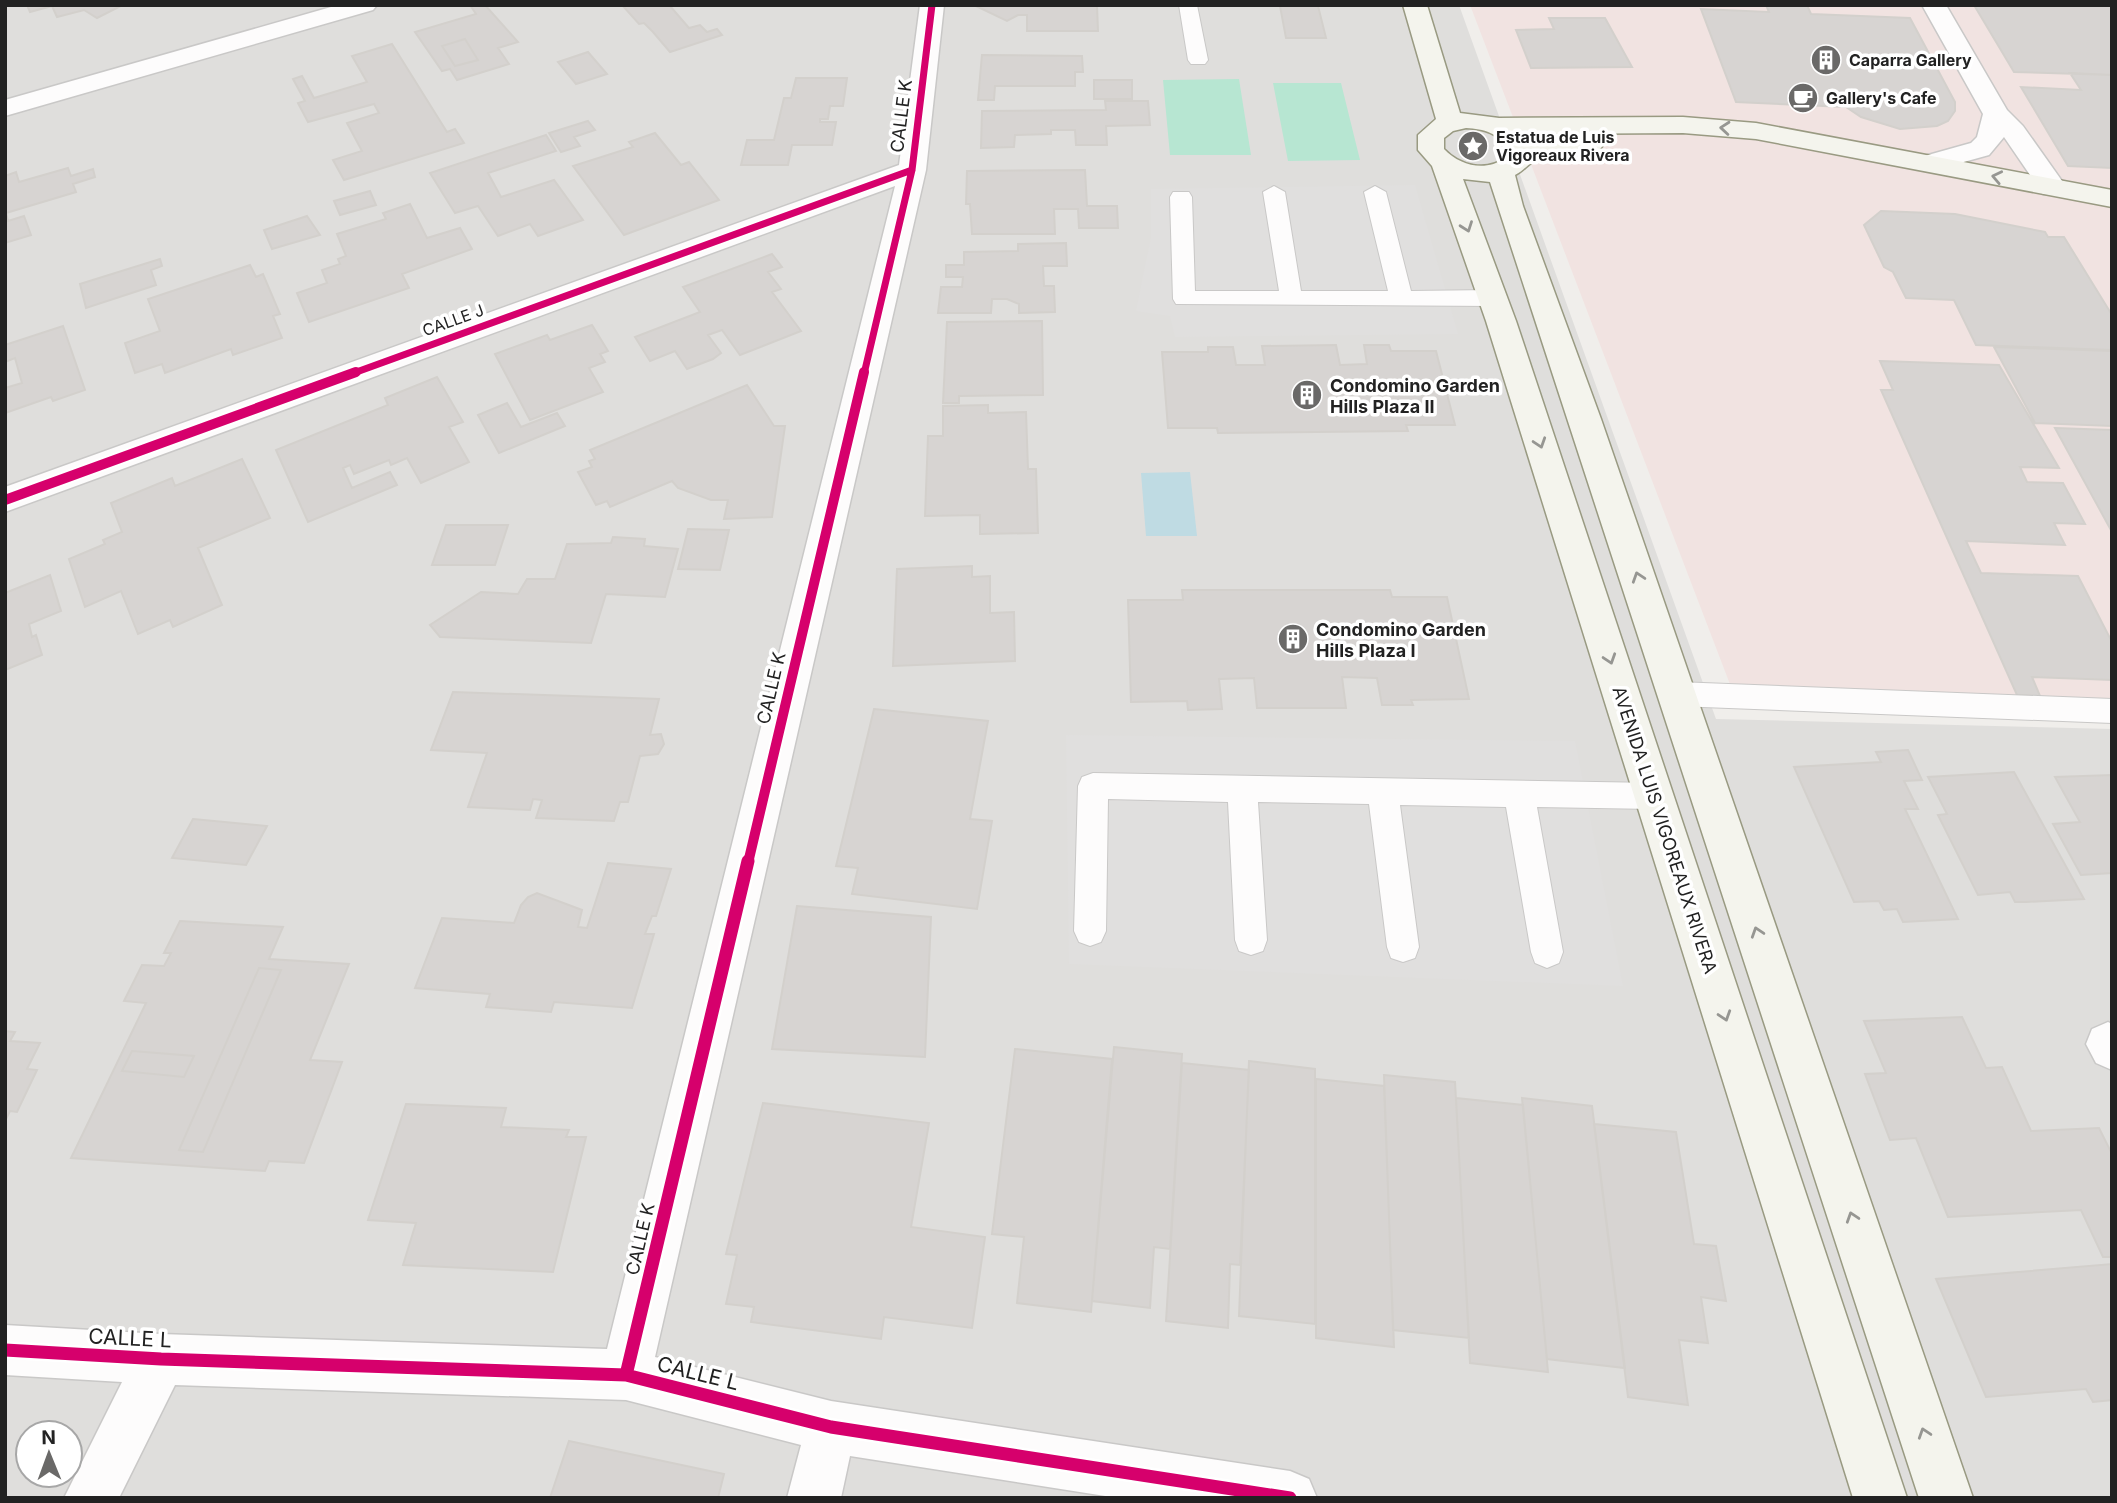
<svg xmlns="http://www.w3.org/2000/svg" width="2117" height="1503" font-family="Inter,sans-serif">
<rect width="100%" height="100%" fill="#f0eeeb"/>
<path fill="#dfdedc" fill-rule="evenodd" d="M 5,5 L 1459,5 L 1716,719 L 2112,729 L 2112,1498 L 5,1498 ZM 28,1433 L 70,1433 L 70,1475 L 28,1475 Z"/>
<path fill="#f1e3e1" d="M 1470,5 L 2112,5 L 2112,707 L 1736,700 Z"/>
<path fill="#b7e6d2" d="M 1239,79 L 1251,155 L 1170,155 L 1163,80 Z
M 1273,83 L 1341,83 L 1360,160 L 1288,161 Z"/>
<path fill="#e0dfde" d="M 1415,185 L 1458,334 L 1175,337 L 1170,316 L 1136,311 L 1151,237 L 1151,189 Z
M 1066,735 L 1575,741 L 1623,986 L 1069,964 Z"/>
<path fill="#bfdbe3" d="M 1190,472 L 1197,536 L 1146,536 L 1141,473 Z"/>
<path fill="#d7d4d2" stroke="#d3d0cc" stroke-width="2" fill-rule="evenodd" d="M 27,5 L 116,5 L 119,7 L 97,18 L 84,10 L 57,17 L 52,6 L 30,12 Z
M 470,5 L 485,5 L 518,42 L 498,48 L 509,64 L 457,80 L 450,69 L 442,71 L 415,32 L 476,14 ZM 465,39 L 478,60 L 455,66 L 442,46 Z
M 622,5 L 673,5 L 670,6 L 689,28 L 700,25 L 707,32 L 717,29 L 722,35 L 670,52 L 653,32 L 644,23 L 639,24 Z
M 1097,5 L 1098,31 L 1027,31 L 1027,15 L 1018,15 L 1007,21 L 976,6 Z
M 1766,5 L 1807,5 L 1811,14 L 1910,18 L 1955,102 L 1955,111 L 1948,121 L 1937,126 L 1900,129 L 1861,117 L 1846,107 L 1736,102 L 1701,9 L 1769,12 Z
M 1974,5 L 2112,5 L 2112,75 L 2014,72 Z
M 1280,6 L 1318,6 L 1326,38 L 1286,38 Z
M 1549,18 L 1605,18 L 1632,67 L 1531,68 L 1516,30 L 1554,29 Z
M 465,39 L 478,60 L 455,66 L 442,46 Z
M 392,44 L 447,132 L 455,129 L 464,143 L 344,180 L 333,160 L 362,151 L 347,123 L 379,113 L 374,104 L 308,122 L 298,103 L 305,101 L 293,79 L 302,76 L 314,98 L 367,82 L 352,56 Z
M 588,52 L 607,74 L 576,84 L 558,62 Z
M 982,55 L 1082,56 L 1083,72 L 1075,72 L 1075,86 L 995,86 L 994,100 L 978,100 Z
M 2070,73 L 2112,75 L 2112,168 L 2068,166 L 2021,87 L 2081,90 Z
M 796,78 L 847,78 L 843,106 L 830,106 L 828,119 L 820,119 L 820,122 L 836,122 L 832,145 L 792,145 L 788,165 L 741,165 L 747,140 L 774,140 L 784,98 L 791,98 Z
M 1094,80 L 1132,80 L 1132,99 L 1094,99 Z
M 1105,101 L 1148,101 L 1150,125 L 1106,126 L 1107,145 L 1076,145 L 1075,130 L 1051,130 L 1051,134 L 1015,135 L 1014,147 L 981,148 L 982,111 L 1106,110 Z
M 588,121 L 595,130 L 574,137 L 580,146 L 561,152 L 549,133 Z
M 655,133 L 681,165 L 689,162 L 719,200 L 624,235 L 573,166 L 633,147 L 629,142 Z
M 546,135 L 556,151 L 488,173 L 501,197 L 554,180 L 583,220 L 538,236 L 530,224 L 498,236 L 478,206 L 455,213 L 430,173 Z
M 68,168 L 71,176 L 93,169 L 95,177 L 73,184 L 76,192 L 6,213 L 8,221 L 24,216 L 31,235 L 5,243 L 5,176 L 16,172 L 19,182 Z
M 1085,170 L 1087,206 L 1117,206 L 1118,228 L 1079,228 L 1078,209 L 1054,209 L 1055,234 L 972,234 L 970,204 L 966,204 L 967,171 Z
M 370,191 L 376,205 L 340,215 L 334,201 Z
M 410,204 L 427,238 L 460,228 L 472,249 L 402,274 L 409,288 L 309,322 L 297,293 L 327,283 L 322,270 L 340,264 L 338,259 L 346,256 L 337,234 L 386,219 L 383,213 Z
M 1881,211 L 1955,214 L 2045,232 L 2048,237 L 2064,237 L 2112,315 L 2112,350 L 1976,345 L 1954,300 L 1906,298 L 1893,272 L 1884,267 L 1864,225 Z
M 307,216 L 320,235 L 272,249 L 264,230 Z
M 1066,243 L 1067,266 L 1043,266 L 1044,286 L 1054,286 L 1055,312 L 1019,313 L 1019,304 L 1007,299 L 992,299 L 991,313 L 938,313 L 941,287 L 962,287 L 963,277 L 946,277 L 946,265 L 964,265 L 964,252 L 1018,251 L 1018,244 Z
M 772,254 L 782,267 L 768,272 L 781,289 L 772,292 L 801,331 L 740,355 L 722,330 L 708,335 L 721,353 L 713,359 L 687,369 L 675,351 L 650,361 L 635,337 L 700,312 L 683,287 Z
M 160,259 L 162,266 L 151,270 L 156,285 L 86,308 L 80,284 Z
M 250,265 L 256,277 L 263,274 L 280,314 L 273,316 L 282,338 L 233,355 L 231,349 L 165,373 L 162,364 L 135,373 L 125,343 L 160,331 L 148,299 Z
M 1042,321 L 1043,395 L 959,396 L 959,403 L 943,403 L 947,322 Z
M 592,325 L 608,351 L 600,354 L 605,362 L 589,368 L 603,392 L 530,420 L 495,354 L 547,335 L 550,340 Z
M 63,326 L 85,390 L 53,401 L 51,397 L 5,413 L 5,388 L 22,383 L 15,358 L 5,362 L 5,345 Z
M 1336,345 L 1340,365 L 1367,364 L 1364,345 L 1389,345 L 1391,351 L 1436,351 L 1455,425 L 1406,425 L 1408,431 L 1218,433 L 1217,428 L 1168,428 L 1162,352 L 1208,352 L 1208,347 L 1233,347 L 1236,365 L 1265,365 L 1262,346 Z
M 1994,347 L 2112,351 L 2112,426 L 2035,423 Z
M 1880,361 L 1999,365 L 2059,468 L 2020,467 L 2027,482 L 2063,483 L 2085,524 L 2054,523 L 2065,545 L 1966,541 L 1981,573 L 2078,576 L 2112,642 L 2112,680 L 2032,677 L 2040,696 L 2017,695 L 1881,390 L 1893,390 Z
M 437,377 L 463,422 L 449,427 L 469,462 L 421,483 L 407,458 L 391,465 L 389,460 L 354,474 L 350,465 L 343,468 L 352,488 L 390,472 L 397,485 L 308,522 L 276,450 L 388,405 L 385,398 Z
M 747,385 L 774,426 L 785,426 L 772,517 L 724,519 L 728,500 L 711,500 L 678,488 L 672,481 L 610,507 L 607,501 L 596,505 L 578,472 L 592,467 L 589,461 L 595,459 L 590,450 Z
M 507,403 L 521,427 L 557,413 L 565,426 L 499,453 L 478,415 Z
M 988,405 L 988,413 L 1026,412 L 1028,469 L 1036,469 L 1038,533 L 980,534 L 980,515 L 925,516 L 928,436 L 943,436 L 943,406 Z
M 2055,428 L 2112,430 L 2112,532 Z
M 242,459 L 270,518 L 198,548 L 222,605 L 173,627 L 170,620 L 138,634 L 121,591 L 85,607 L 69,559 L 105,544 L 103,540 L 122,532 L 111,503 L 172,478 L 175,486 Z
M 446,525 L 508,525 L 495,565 L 432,565 Z
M 688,529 L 729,530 L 720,570 L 678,569 Z
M 613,537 L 645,539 L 644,546 L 678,549 L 665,597 L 606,594 L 591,643 L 440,637 L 430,625 L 481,592 L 518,594 L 527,579 L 555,579 L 567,544 L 611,543 Z
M 972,566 L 972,577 L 990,576 L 990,613 L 1014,612 L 1015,661 L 893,666 L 897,569 Z
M 50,575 L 61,611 L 29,624 L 32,637 L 36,635 L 42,655 L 5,670 L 5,593 Z
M 1182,590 L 1390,590 L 1392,597 L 1447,597 L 1469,699 L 1411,700 L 1413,705 L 1382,705 L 1377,678 L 1342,677 L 1346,708 L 1257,708 L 1254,678 L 1219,679 L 1222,709 L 1188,710 L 1187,701 L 1131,702 L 1128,600 L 1183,600 Z
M 453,692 L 659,699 L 650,735 L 661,734 L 664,744 L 658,754 L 640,756 L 628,802 L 620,802 L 614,821 L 536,818 L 542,800 L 533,799 L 530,810 L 468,807 L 487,753 L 431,750 Z
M 874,709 L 988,721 L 970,819 L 992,821 L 977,909 L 852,894 L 858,868 L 836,866 Z
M 1908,750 L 1922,780 L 1904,781 L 1918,809 L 1905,809 L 1958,919 L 1903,922 L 1897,909 L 1884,910 L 1879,901 L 1854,902 L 1794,767 L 1881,762 L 1876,752 Z
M 2014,772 L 2084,899 L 2026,902 L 2015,902 L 2010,892 L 1978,895 L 1938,815 L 1947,814 L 1928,777 Z
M 2112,775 L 2112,873 L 2081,875 L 2053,824 L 2080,822 L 2055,777 Z
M 193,819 L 267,826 L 246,865 L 172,858 Z
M 608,863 L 671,869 L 656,916 L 652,916 L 645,934 L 654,934 L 632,1008 L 554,1002 L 551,1012 L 486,1007 L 490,994 L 415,988 L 442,918 L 514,923 L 521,905 L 528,897 L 537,893 L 582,910 L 578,927 L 587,928 Z
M 797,906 L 931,917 L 925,1057 L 772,1049 Z
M 180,921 L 283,927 L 269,959 L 349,964 L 310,1060 L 342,1062 L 304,1163 L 269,1161 L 265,1171 L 71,1158 L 146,1003 L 124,1001 L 142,965 L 164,966 L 171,953 L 164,953 ZM 259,968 L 281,970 L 203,1152 L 179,1150 ZM 132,1051 L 194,1056 L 184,1077 L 122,1071 Z
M 259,968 L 281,970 L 203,1152 L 179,1150 Z
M 1962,1017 L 1986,1068 L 2002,1067 L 2031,1131 L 2099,1128 L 2112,1154 L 2112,1257 L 2103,1257 L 2081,1210 L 1948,1217 L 1916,1138 L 1890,1140 L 1865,1074 L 1886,1073 L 1864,1021 Z
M 5,1031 L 15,1032 L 10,1041 L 40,1043 L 27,1069 L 37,1070 L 17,1112 L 10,1111 L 5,1121 Z
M 1114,1047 L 1182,1054 L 1170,1249 L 1154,1247 L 1150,1308 L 1092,1301 Z
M 1015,1049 L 1112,1059 L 1091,1312 L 1017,1303 L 1024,1237 L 992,1234 Z
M 132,1051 L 194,1056 L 184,1077 L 122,1071 Z
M 1249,1061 L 1315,1069 L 1315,1324 L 1239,1316 Z
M 1182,1063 L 1249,1070 L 1240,1265 L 1230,1264 L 1228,1328 L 1166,1321 Z
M 1384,1075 L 1455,1082 L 1469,1338 L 1393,1330 Z
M 1316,1079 L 1384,1086 L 1394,1347 L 1316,1338 Z
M 1456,1098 L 1523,1105 L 1548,1372 L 1470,1363 Z
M 1522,1098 L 1592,1106 L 1625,1368 L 1547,1359 Z
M 763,1103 L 929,1123 L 911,1227 L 985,1237 L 972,1328 L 884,1317 L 881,1339 L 751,1322 L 754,1307 L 726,1304 L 737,1255 L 726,1254 Z
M 406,1104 L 506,1108 L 501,1127 L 569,1130 L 566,1137 L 586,1137 L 553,1272 L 403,1265 L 416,1223 L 368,1220 Z
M 1594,1124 L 1676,1132 L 1694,1244 L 1716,1246 L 1726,1301 L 1701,1297 L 1708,1343 L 1679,1340 L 1688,1405 L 1628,1397 Z
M 2112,1264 L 2112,1400 L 2093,1402 L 2086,1389 L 1986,1397 L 1936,1279 Z
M 569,1441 L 724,1474 L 718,1498 L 550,1498 Z"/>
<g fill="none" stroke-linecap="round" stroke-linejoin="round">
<g stroke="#c9c8c7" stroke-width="2">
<path id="lane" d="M 1179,5 L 1197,5 L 1208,60 L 1205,64 L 1191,64 L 1188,60 Z
M 1274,186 L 1285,192 L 1301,291 L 1388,291 L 1364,192 L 1375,186 L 1386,192 L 1411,291 L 1492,290 L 1500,293 L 1503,298 L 1500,303 L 1492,306 L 1176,304 L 1173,299 L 1170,197 L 1173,192 L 1189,192 L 1192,197 L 1195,291 L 1279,291 L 1263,192 Z
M 1677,682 L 2112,699 L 2112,723 L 1677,706 L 1667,702 L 1663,694 L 1667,686 Z
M 1093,773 L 1654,783 L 1665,787 L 1669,796 L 1665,805 L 1654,809 L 1537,807 L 1563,952 L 1559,963 L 1547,968 L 1535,963 L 1531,952 L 1506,807 L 1400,805 L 1419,947 L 1415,958 L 1403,962 L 1391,958 L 1387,947 L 1369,804 L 1258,802 L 1267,940 L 1263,951 L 1251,955 L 1239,951 L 1235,940 L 1228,802 L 1108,799 L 1106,931 L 1101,942 L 1090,946 L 1079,942 L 1074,931 L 1078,786 L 1082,777 Z"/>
</g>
<g stroke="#c9c8c7" stroke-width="3">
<path id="street" d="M 338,5 L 377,5 L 373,10 L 5,116 L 5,100 Z
M 920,5 L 944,5 L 926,170 L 655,1357 L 831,1401 L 1290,1471 L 1309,1479 L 1317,1498 L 1118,1498 L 850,1456 L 841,1498 L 787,1498 L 801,1445 L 626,1400 L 175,1385 L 119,1498 L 64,1498 L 122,1382 L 5,1375 L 5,1325 L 161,1334 L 607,1349 L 895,186 L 5,512 L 5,487 L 899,165 Z
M 1922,5 L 1946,5 L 2007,110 L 2023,126 L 2067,188 L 2063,194 L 2043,194 L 2004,137 L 1989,155 L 1931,171 L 1921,169 L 1918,163 L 1921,157 L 1971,143 L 1977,137 L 1983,114 Z
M 2108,1022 L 2112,1024 L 2112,1070 L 2096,1063 L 2086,1044 L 2092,1029 Z"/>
</g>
<g stroke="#999a82" stroke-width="3">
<path id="secondary" d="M 1403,5 L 1427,5 L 1460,113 L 1499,118 L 1683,117 L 1756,123 L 2112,190 L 2112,207 L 1756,139 L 1683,133 L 1525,134 L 1532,146 C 1554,140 1577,134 1599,139 L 1603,145 L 1599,151 C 1578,156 1553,151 1533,162 C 1527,165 1522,172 1515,175 L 1523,206 L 1601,419 L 1973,1498 L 1919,1498 L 1490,182 L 1463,179 L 1516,321 L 1907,1498 L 1853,1498 L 1486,321 L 1432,166 L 1418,150 L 1418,135 L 1436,119 ZM 1466,128 C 1484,129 1499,133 1508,149 L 1505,158 C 1486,172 1460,166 1444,149 L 1444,138 L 1453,131 Z"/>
</g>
<use href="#lane" fill="#fdfcfc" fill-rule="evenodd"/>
<use href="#street" fill="#fdfcfc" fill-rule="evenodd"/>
<use href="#secondary" fill="#f4f4ed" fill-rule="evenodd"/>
<g stroke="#fff" stroke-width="10">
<path id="cycleway-far2" d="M 351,374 L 912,170
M 864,374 L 912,170 L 932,5"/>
</g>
<g stroke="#fff" stroke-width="14">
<path id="cycleway-far1" d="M 5,500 L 356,372
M 748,863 L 864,372"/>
</g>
<g stroke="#fff" stroke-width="18">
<path id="cycleway" d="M 5,1350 L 161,1359 L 626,1375 L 831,1427 L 1290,1498
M 626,1375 L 748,861"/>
</g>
<use href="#cycleway-far2" stroke="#d6006c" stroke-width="7"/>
<use href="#cycleway-far1" stroke="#d6006c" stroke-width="10"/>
<use href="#cycleway" stroke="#d6006c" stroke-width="13"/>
</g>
<defs><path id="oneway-chevron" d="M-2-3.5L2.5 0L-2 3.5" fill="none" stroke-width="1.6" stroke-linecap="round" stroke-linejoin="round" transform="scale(1.75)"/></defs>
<g stroke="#969692">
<use href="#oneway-chevron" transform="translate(1725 128) rotate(-175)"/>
<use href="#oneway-chevron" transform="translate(1997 177) rotate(-168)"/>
<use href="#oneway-chevron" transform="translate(1467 227) rotate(70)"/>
<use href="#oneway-chevron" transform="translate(1540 443) rotate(72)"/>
<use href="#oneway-chevron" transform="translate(1638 577) rotate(-108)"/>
<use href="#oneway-chevron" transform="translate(1610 659) rotate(72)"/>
<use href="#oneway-chevron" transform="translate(1757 932) rotate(-108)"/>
<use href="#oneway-chevron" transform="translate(1725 1016) rotate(72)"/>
<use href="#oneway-chevron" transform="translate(1852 1217) rotate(-108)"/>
<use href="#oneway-chevron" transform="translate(1924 1433) rotate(-108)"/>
</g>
<defs>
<g id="building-disc" transform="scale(1.575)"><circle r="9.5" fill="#6a6968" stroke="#fff"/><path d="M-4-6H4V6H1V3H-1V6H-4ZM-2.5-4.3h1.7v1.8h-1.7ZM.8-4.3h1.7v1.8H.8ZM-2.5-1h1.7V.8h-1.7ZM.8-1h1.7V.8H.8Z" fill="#fff"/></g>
<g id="cafe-disc" transform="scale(1.575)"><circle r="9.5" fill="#6a6968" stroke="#fff"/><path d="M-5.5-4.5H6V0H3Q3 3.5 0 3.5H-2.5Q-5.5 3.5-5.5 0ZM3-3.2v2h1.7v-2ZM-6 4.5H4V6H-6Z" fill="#fff"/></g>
<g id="sight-disc" transform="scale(1.575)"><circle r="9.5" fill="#6a6968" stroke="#fff"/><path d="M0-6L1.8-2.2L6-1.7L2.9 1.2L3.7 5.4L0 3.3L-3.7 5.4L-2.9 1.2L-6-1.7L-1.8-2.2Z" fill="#fff"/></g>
</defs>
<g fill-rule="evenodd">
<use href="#building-disc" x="1826" y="60"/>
<use href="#cafe-disc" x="1803" y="98"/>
<use href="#sight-disc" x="1473" y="146"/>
<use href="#building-disc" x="1307" y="395"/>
<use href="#building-disc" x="1293" y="639"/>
</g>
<g text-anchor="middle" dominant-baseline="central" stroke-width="7" stroke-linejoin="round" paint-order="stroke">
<g font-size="16" font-weight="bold" fill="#222" stroke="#fff" text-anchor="start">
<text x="1849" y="60">Caparra Gallery</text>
<text x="1826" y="98">Gallery's Cafe</text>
<text x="1496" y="137">Estatua de Luis<tspan x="1496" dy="18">Vigoreaux Rivera</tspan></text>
</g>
<g font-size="16" fill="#222" stroke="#fff">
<text transform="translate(453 320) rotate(-20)">CALLE J</text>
</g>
<g font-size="18" fill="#222" stroke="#fff">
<text transform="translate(901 116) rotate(-83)">CALLE K</text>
<text transform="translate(771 688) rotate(-77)">CALLE K</text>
<text transform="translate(1665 830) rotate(72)">AVENIDA LUIS VIGOREAUX RIVERA</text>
<text transform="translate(640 1239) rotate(-77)">CALLE K</text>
</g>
<g font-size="18" font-weight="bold" fill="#222" stroke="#fff" text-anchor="start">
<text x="1330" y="385">Condomino Garden<tspan x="1330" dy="21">Hills Plaza II</tspan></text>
<text x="1316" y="629">Condomino Garden<tspan x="1316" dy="21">Hills Plaza I</tspan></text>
</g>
<g font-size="21" fill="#222" stroke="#fff">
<text transform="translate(130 1338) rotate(3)">CALLE L</text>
<text transform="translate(698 1373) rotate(14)">CALLE L</text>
</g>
</g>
<rect width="2117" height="1503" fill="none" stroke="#222222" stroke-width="14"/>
<g transform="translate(49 1454) rotate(359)"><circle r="33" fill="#ffffff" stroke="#a7a7a7" stroke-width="2"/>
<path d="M0-5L12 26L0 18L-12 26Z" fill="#6a6968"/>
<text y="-10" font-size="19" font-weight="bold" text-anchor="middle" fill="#222222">N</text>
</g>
</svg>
